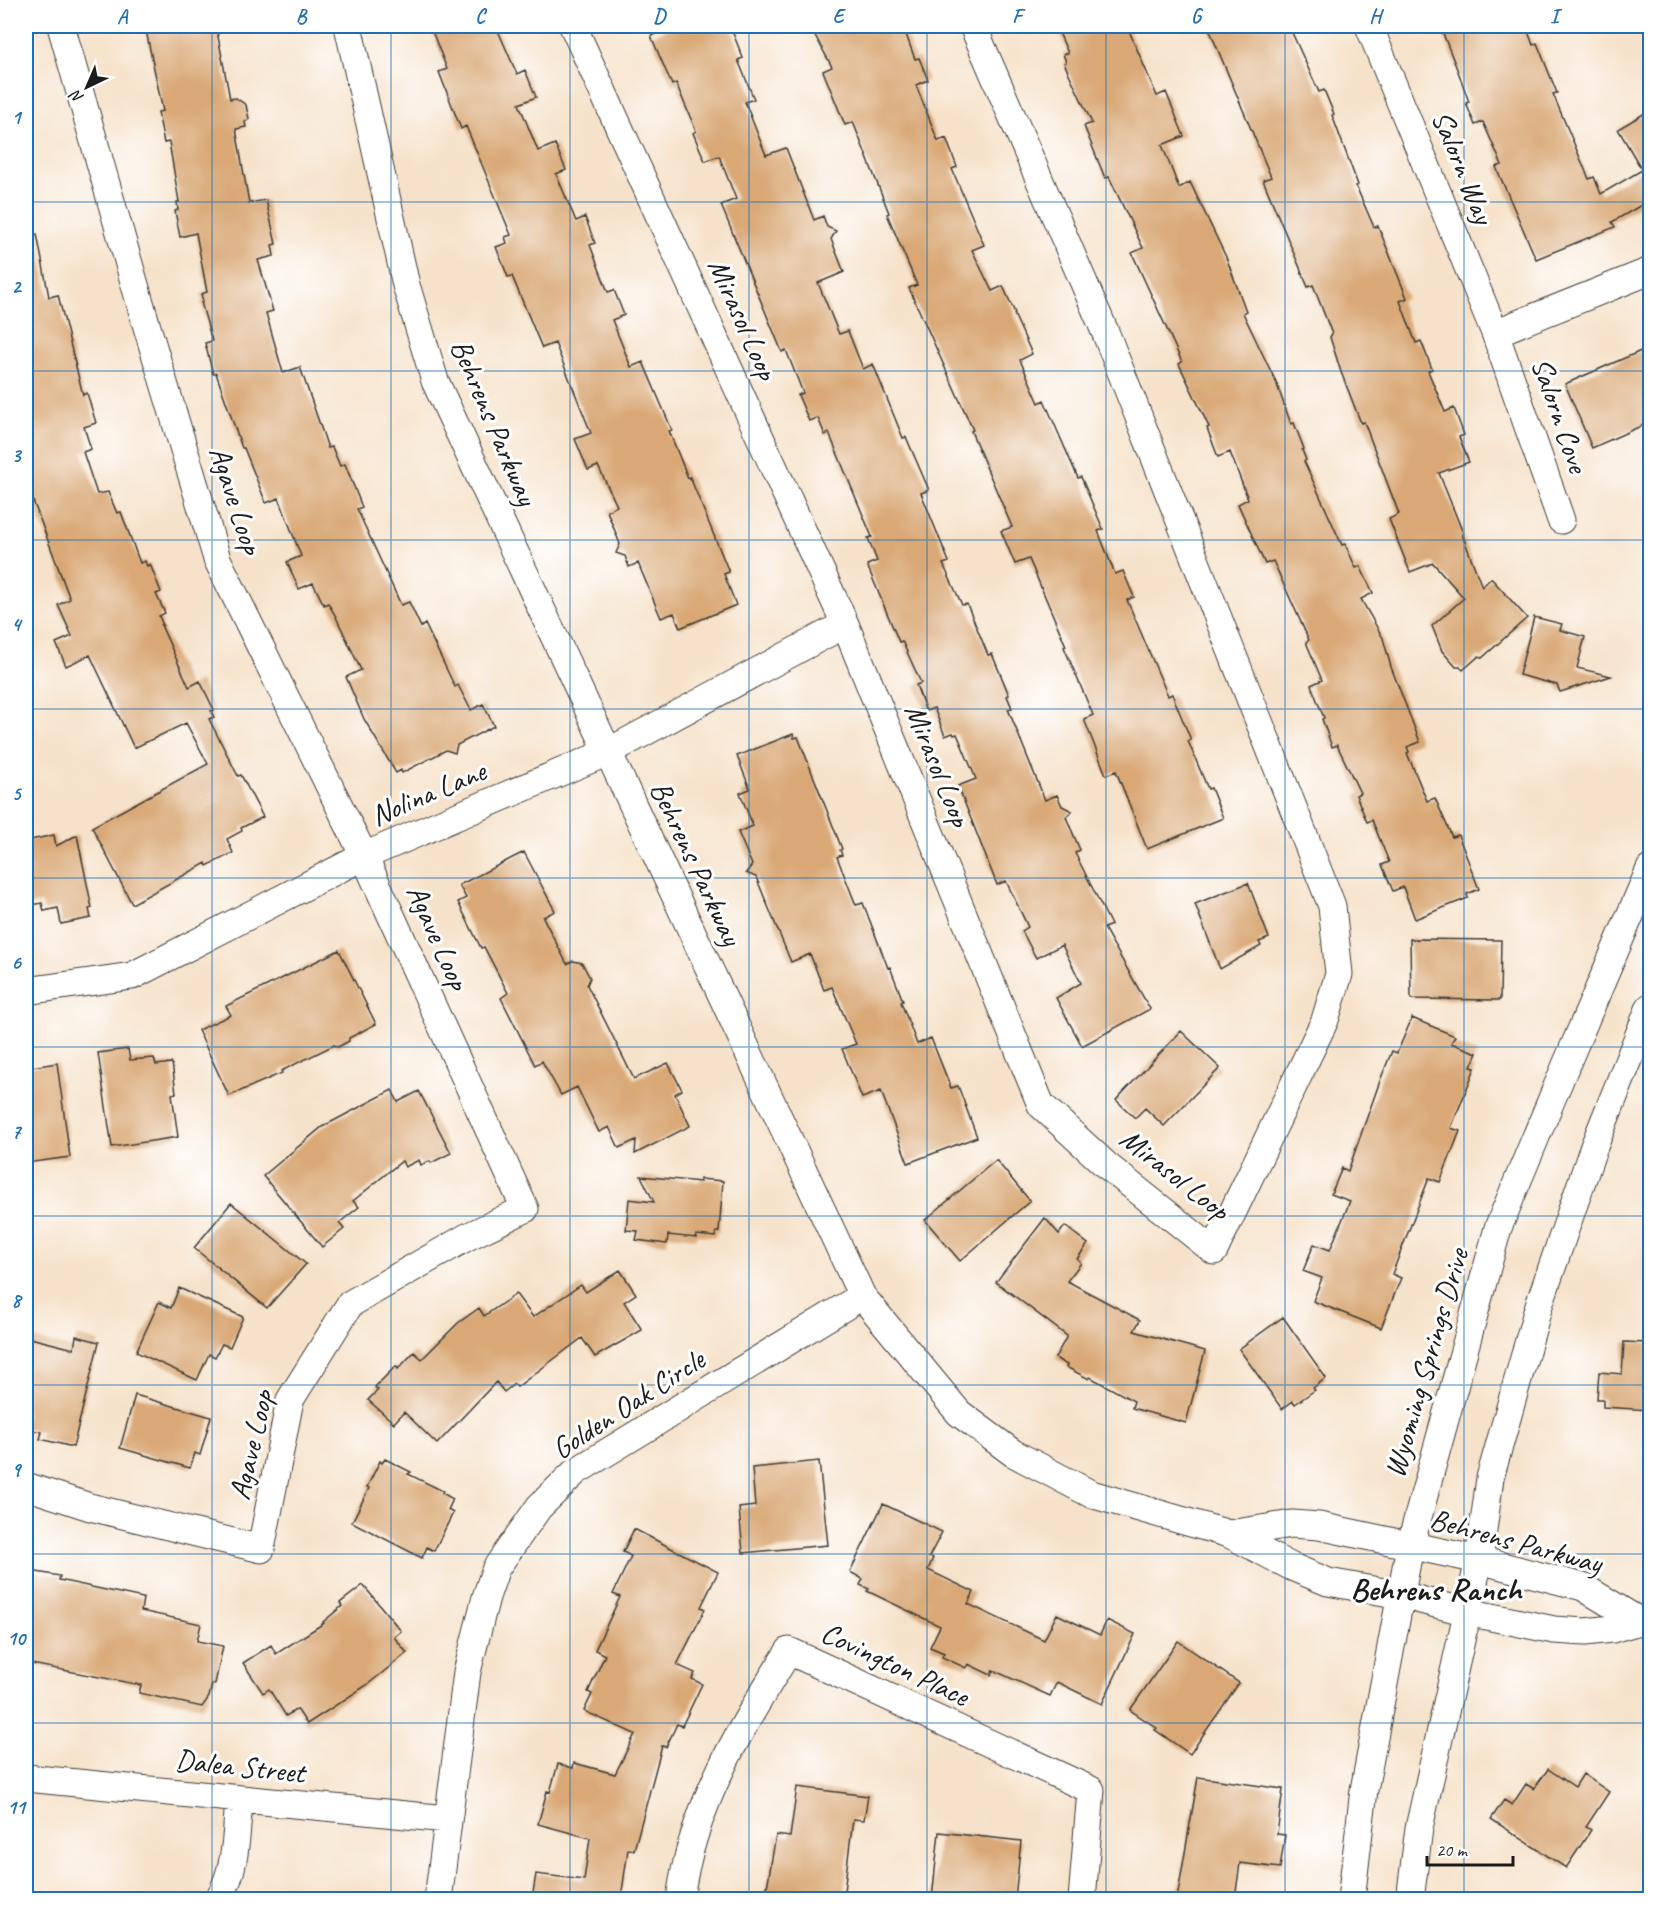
<svg xmlns="http://www.w3.org/2000/svg" width="1676" height="1925" font-family="Caveat,sans-serif">
<rect width="100%" height="100%" fill="#fff"/>
<filter id="ink" filterUnits="userSpaceOnUse"><feTurbulence type="fractalNoise" baseFrequency=".0167" numOctaves="2"/><feDisplacementMap in="SourceGraphic" scale="12" xChannelSelector="R" yChannelSelector="G"/><feConvolveMatrix kernelMatrix="1 2 1 2 8 2 1 2 1" color-interpolation-filters="sRGB"/></filter>
<filter id="wash" filterUnits="userSpaceOnUse"><feTurbulence type="fractalNoise" baseFrequency=".008" numOctaves="4" result="noise"/><feDisplacementMap in="SourceGraphic" scale="24" xChannelSelector="R" yChannelSelector="G"/><feGaussianBlur stdDeviation="1.35" result="paint"/><feColorMatrix in="noise" values="0 0 0 0 0 0 0 0 0 0 0 0 0 0 0 0 0 1.4 0 .05"/><feComposite in="paint" operator="in"/></filter>
<g filter="url(#wash)">
<rect width="100%" height="100%" fill="#f6e2ca"/>
<g id="blocks">
<path fill="#d9a876" d="M 145,26 L 216,26 L 230,99 L 236,98 L 246,105 L 249,119 L 245,122 L 246,127 L 236,129 L 249,203 L 266,200 L 276,244 L 272,245 L 274,256 L 258,260 L 273,311 L 266,313 L 283,373 L 300,367 L 328,448 L 332,447 L 340,466 L 345,464 L 362,507 L 357,509 L 401,605 L 409,602 L 421,627 L 425,624 L 455,687 L 458,685 L 471,710 L 483,704 L 494,726 L 457,745 L 455,753 L 446,750 L 402,773 L 401,770 L 396,773 L 364,719 L 346,677 L 361,670 L 335,615 L 328,603 L 324,605 L 313,583 L 299,589 L 287,562 L 301,556 L 279,498 L 266,503 L 244,448 L 242,448 L 216,373 L 213,374 L 205,343 L 212,341 L 201,302 L 203,301 L 201,294 L 207,292 L 196,233 L 180,237 L 175,211 L 178,210 L 177,202 L 179,202 L 169,142 L 164,143 L 158,112 L 163,111 Z
M 430,26 L 496,26 L 517,74 L 525,70 L 536,97 L 519,104 L 538,151 L 555,144 L 566,170 L 556,174 L 576,221 L 585,217 L 595,243 L 590,245 L 608,292 L 614,290 L 624,315 L 612,320 L 631,367 L 643,362 L 672,430 L 669,431 L 688,478 L 690,477 L 729,572 L 724,574 L 736,605 L 680,628 L 674,613 L 661,618 L 638,563 L 629,567 L 625,556 L 616,553 L 620,544 L 607,511 L 617,506 L 598,466 L 588,470 L 575,439 L 591,433 L 555,343 L 542,348 L 512,276 L 508,277 L 496,247 L 507,243 L 505,237 L 511,235 L 466,126 L 461,129 L 439,72 L 447,69 Z
M 675,26 L 730,26 L 743,58 L 738,60 L 754,99 L 745,102 L 766,155 L 786,148 L 814,220 L 823,216 L 827,227 L 836,231 L 831,239 L 844,272 L 818,283 L 839,334 L 848,331 L 863,369 L 873,364 L 903,438 L 906,437 L 929,490 L 921,493 L 949,562 L 943,564 L 962,605 L 967,604 L 988,655 L 992,654 L 1009,695 L 1007,696 L 1012,708 L 1008,709 L 1045,800 L 1057,795 L 1062,806 L 1072,811 L 1066,817 L 1080,850 L 1075,853 L 1111,925 L 1104,928 L 1150,1009 L 1082,1046 L 1056,998 L 1081,983 L 1062,945 L 1036,958 L 1022,931 L 1028,927 L 1006,881 L 997,885 L 958,786 L 976,779 L 957,734 L 954,735 L 953,733 L 945,736 L 934,708 L 926,711 L 916,685 L 921,683 L 902,641 L 899,642 L 867,565 L 877,561 L 868,538 L 872,537 L 829,433 L 825,435 L 818,418 L 809,421 L 798,395 L 803,393 L 786,350 L 782,352 L 721,205 L 736,199 L 719,156 L 705,161 L 693,133 L 696,131 L 676,83 L 672,85 L 651,36 Z
M 810,26 L 903,26 L 915,59 L 919,58 L 928,80 L 916,85 L 938,141 L 946,138 L 957,167 L 952,169 L 984,245 L 972,250 L 992,291 L 1003,286 L 1015,313 L 1014,314 L 1032,354 L 1020,360 L 1039,403 L 1044,400 L 1078,478 L 1081,477 L 1103,529 L 1098,531 L 1115,574 L 1123,571 L 1134,597 L 1127,600 L 1168,696 L 1172,694 L 1191,740 L 1188,741 L 1208,789 L 1211,788 L 1223,818 L 1147,849 L 1116,771 L 1106,775 L 1084,719 L 1093,715 L 1064,647 L 1066,646 L 1029,559 L 1015,564 L 1001,531 L 1012,527 L 971,431 L 973,430 L 909,288 L 917,285 L 887,214 L 889,213 L 853,122 L 845,125 L 823,71 L 832,67 Z
M 1056,26 L 1127,26 L 1157,96 L 1166,92 L 1184,136 L 1162,145 L 1179,188 L 1190,182 L 1226,257 L 1246,311 L 1243,313 L 1276,382 L 1291,424 L 1294,423 L 1304,449 L 1302,450 L 1306,460 L 1304,461 L 1342,545 L 1345,544 L 1356,568 L 1360,566 L 1373,593 L 1361,599 L 1383,638 L 1391,667 L 1420,742 L 1407,747 L 1409,752 L 1407,753 L 1427,801 L 1435,798 L 1452,837 L 1458,835 L 1479,889 L 1467,894 L 1468,898 L 1415,919 L 1403,887 L 1393,891 L 1382,865 L 1389,862 L 1372,820 L 1367,822 L 1356,795 L 1360,793 L 1337,745 L 1332,747 L 1322,719 L 1324,718 L 1311,685 L 1322,680 L 1306,642 L 1309,640 L 1273,561 L 1265,564 L 1238,504 L 1248,499 L 1230,452 L 1218,457 L 1207,428 L 1209,427 L 1179,364 L 1182,362 L 1132,253 L 1143,248 L 1109,177 L 1105,178 L 1084,126 L 1092,123 L 1064,63 L 1066,62 L 1063,54 L 1068,53 Z
M 1208,26 L 1289,26 L 1319,92 L 1324,90 L 1334,114 L 1332,115 L 1358,185 L 1356,186 L 1374,227 L 1378,226 L 1407,298 L 1400,301 L 1416,343 L 1421,341 L 1432,369 L 1428,371 L 1445,412 L 1454,408 L 1464,435 L 1459,437 L 1469,462 L 1439,473 L 1463,533 L 1462,534 L 1482,587 L 1491,578 L 1527,618 L 1482,658 L 1479,656 L 1463,670 L 1460,667 L 1456,667 L 1442,651 L 1432,626 L 1464,598 L 1433,563 L 1410,572 L 1389,519 L 1399,514 L 1364,422 L 1361,423 L 1341,372 L 1330,337 L 1332,334 L 1313,285 L 1308,287 L 1263,180 L 1271,177 Z
M 1440,26 L 1526,26 L 1533,45 L 1537,43 L 1557,93 L 1553,94 L 1589,179 L 1594,177 L 1601,194 L 1642,170 L 1618,129 L 1650,110 L 1650,200 L 1612,222 L 1615,227 L 1536,259 L 1496,167 L 1502,165 L 1483,122 L 1475,125 L 1466,103 L 1469,102 L 1459,74 Z
M 37,234 L 49,297 L 58,295 L 83,395 L 87,393 L 96,423 L 84,427 L 91,449 L 83,452 L 97,494 L 108,492 L 117,513 L 121,512 L 140,563 L 145,561 L 147,566 L 150,564 L 161,592 L 156,594 L 165,613 L 159,616 L 163,625 L 161,625 L 189,687 L 200,681 L 214,710 L 211,711 L 214,717 L 209,719 L 238,776 L 241,775 L 263,817 L 241,828 L 242,831 L 227,839 L 233,853 L 207,866 L 206,863 L 132,904 L 92,827 L 208,764 L 186,723 L 134,748 L 90,655 L 66,666 L 56,643 L 72,636 L 58,605 L 70,599 L 26,482 L 26,235 Z
M 1650,347 L 1650,422 L 1592,448 L 1565,384 Z
M 1534,617 L 1562,624 L 1560,630 L 1585,637 L 1577,668 L 1611,676 L 1560,692 L 1557,685 L 1519,675 Z
M 793,734 L 794,738 L 798,737 L 842,849 L 840,850 L 842,855 L 837,857 L 856,905 L 863,903 L 888,968 L 890,967 L 903,1001 L 901,1002 L 917,1044 L 931,1038 L 951,1088 L 958,1086 L 977,1137 L 908,1163 L 881,1091 L 862,1098 L 842,1049 L 856,1044 L 832,987 L 824,990 L 810,954 L 791,962 L 756,877 L 746,873 L 752,865 L 738,832 L 753,826 L 740,793 L 750,789 L 737,756 Z
M 54,835 L 56,846 L 77,835 L 92,908 L 89,909 L 91,918 L 61,924 L 58,908 L 44,911 L 42,903 L 26,906 L 26,841 Z
M 524,852 L 555,911 L 543,917 L 567,964 L 573,961 L 582,963 L 590,978 L 587,985 L 634,1079 L 668,1063 L 682,1090 L 675,1094 L 690,1126 L 635,1154 L 636,1140 L 619,1148 L 609,1127 L 599,1132 L 577,1087 L 561,1095 L 542,1061 L 535,1065 L 501,998 L 508,993 L 484,947 L 481,948 L 458,902 L 466,898 L 459,885 Z
M 1248,883 L 1269,938 L 1259,942 L 1261,946 L 1220,969 L 1195,904 Z
M 1410,939 L 1501,940 L 1500,1000 L 1411,999 Z
M 339,950 L 376,1024 L 349,1038 L 349,1041 L 338,1047 L 334,1045 L 281,1071 L 282,1073 L 229,1096 L 198,1030 L 231,1015 L 226,1006 Z
M 1412,1018 L 1455,1036 L 1451,1043 L 1477,1053 L 1471,1067 L 1475,1068 L 1451,1128 L 1460,1131 L 1440,1182 L 1429,1178 L 1392,1274 L 1401,1278 L 1381,1328 L 1313,1301 L 1322,1278 L 1303,1271 L 1314,1244 L 1330,1250 L 1350,1201 L 1331,1194 L 1342,1168 L 1348,1171 L 1381,1078 L 1392,1051 L 1397,1053 Z
M 1181,1031 L 1220,1068 L 1164,1126 L 1145,1108 L 1135,1118 L 1116,1100 Z
M 128,1049 L 130,1060 L 154,1058 L 156,1065 L 172,1063 L 176,1093 L 172,1094 L 178,1137 L 112,1147 L 98,1053 Z
M 57,1063 L 70,1157 L 26,1163 L 26,1068 Z
M 392,1090 L 398,1102 L 419,1091 L 451,1153 L 431,1163 L 430,1161 L 421,1165 L 419,1160 L 405,1167 L 402,1161 L 353,1201 L 359,1207 L 339,1223 L 344,1229 L 322,1247 L 263,1176 L 322,1127 Z
M 996,1160 L 1030,1201 L 960,1261 L 925,1220 Z
M 641,1176 L 700,1182 L 700,1179 L 723,1181 L 719,1232 L 716,1232 L 716,1237 L 696,1235 L 696,1238 L 668,1235 L 667,1244 L 636,1240 L 638,1231 L 626,1230 L 629,1199 L 654,1202 Z
M 231,1203 L 306,1264 L 267,1308 L 194,1248 Z
M 1045,1218 L 1059,1234 L 1065,1226 L 1088,1244 L 1077,1259 L 1081,1263 L 1067,1281 L 1140,1320 L 1134,1331 L 1205,1351 L 1186,1423 L 1132,1408 L 1134,1401 L 1090,1377 L 1089,1379 L 1066,1367 L 1067,1365 L 1055,1358 L 1067,1336 L 996,1282 Z
M 620,1270 L 636,1294 L 624,1302 L 642,1330 L 595,1357 L 582,1338 L 517,1387 L 514,1384 L 504,1392 L 496,1382 L 437,1444 L 404,1412 L 394,1423 L 368,1400 L 378,1390 L 375,1387 L 396,1366 L 398,1369 L 414,1352 L 422,1359 L 458,1323 L 479,1308 L 484,1316 L 516,1294 L 533,1317 L 581,1285 L 586,1292 Z
M 179,1288 L 243,1317 L 230,1347 L 222,1344 L 215,1357 L 209,1354 L 197,1380 L 136,1352 L 159,1302 L 171,1308 Z
M 1283,1317 L 1326,1378 L 1313,1388 L 1315,1390 L 1295,1404 L 1293,1401 L 1282,1409 L 1239,1349 Z
M 76,1336 L 99,1342 L 73,1447 L 40,1439 L 42,1432 L 26,1429 L 26,1355 L 30,1338 L 74,1349 Z
M 1624,1342 L 1650,1343 L 1650,1410 L 1603,1407 L 1603,1399 L 1597,1399 L 1599,1372 L 1622,1374 Z
M 135,1395 L 211,1417 L 200,1455 L 195,1453 L 190,1468 L 120,1448 Z
M 385,1459 L 411,1472 L 408,1474 L 443,1491 L 442,1493 L 453,1499 L 448,1510 L 453,1513 L 434,1551 L 427,1547 L 422,1558 L 352,1522 L 369,1488 L 367,1487 L 380,1461 L 382,1463 Z
M 819,1461 L 828,1545 L 743,1553 L 739,1508 L 755,1506 L 752,1468 Z
M 883,1504 L 942,1532 L 929,1557 L 933,1558 L 928,1570 L 974,1592 L 968,1604 L 1044,1640 L 1057,1614 L 1100,1635 L 1107,1620 L 1135,1634 L 1102,1704 L 1057,1682 L 1050,1696 L 993,1670 L 991,1675 L 968,1664 L 966,1668 L 942,1657 L 944,1653 L 930,1647 L 940,1626 L 867,1591 L 869,1589 L 860,1585 L 863,1579 L 850,1572 Z
M 634,1529 L 718,1572 L 701,1607 L 705,1609 L 677,1665 L 695,1673 L 692,1679 L 702,1684 L 682,1726 L 677,1724 L 666,1747 L 662,1746 L 634,1850 L 628,1849 L 621,1899 L 532,1899 L 536,1874 L 584,1880 L 590,1838 L 538,1824 L 547,1791 L 550,1792 L 558,1764 L 573,1768 L 574,1763 L 615,1774 L 635,1734 L 584,1711 L 592,1694 L 588,1692 L 605,1655 L 595,1650 L 620,1597 L 613,1594 L 631,1556 L 623,1552 Z
M 31,1571 L 60,1576 L 59,1580 L 143,1598 L 141,1611 L 201,1624 L 197,1641 L 223,1646 L 215,1684 L 212,1684 L 209,1697 L 202,1707 L 139,1693 L 141,1685 L 26,1663 L 26,1573 L 31,1574 Z
M 363,1585 L 401,1631 L 394,1637 L 407,1653 L 367,1685 L 307,1724 L 297,1709 L 286,1716 L 269,1689 L 263,1693 L 243,1663 L 271,1645 L 276,1654 L 324,1623 L 323,1622 L 342,1606 L 340,1603 Z
M 1178,1641 L 1239,1683 L 1190,1754 L 1155,1730 L 1157,1728 L 1130,1710 Z
M 1548,1769 L 1575,1787 L 1583,1774 L 1609,1792 L 1586,1827 L 1591,1830 L 1566,1868 L 1491,1819 L 1504,1800 L 1512,1805 L 1526,1784 L 1534,1789 Z
M 1198,1777 L 1283,1789 L 1277,1834 L 1285,1835 L 1280,1868 L 1240,1863 L 1235,1899 L 1177,1899 Z
M 797,1787 L 868,1796 L 864,1820 L 853,1819 L 843,1899 L 765,1899 L 776,1835 L 790,1837 Z
M 939,1832 L 1021,1841 L 1015,1899 L 932,1899 Z"/>
</g>
</g>
<g filter="url(#ink)">
<use href="#blocks" fill-opacity="0" stroke="#3d3a36" stroke-width="1.5"/>
<g fill="none" stroke-linecap="round" stroke-linejoin="round">
<g stroke="#3d3a36" stroke-width="29">
<path id="minor" d="M 348,26 L 406,285 L 435,381 L 862,1296 L 959,1413 L 1013,1453 L 1091,1494 L 1229,1534
M 573,26 L 845,624 L 1041,1105 L 1106,1165 L 1214,1251 L 1325,1020 L 1339,974 L 1332,906 L 1106,334 L 973,26
M 1369,26 L 1495,333 L 1561,520
M 1495,333 L 1650,271
M 26,991 L 132,976 L 364,856 L 608,752 L 845,624
M 26,1486 L 90,1507 L 261,1549 L 290,1400 L 350,1304 L 467,1237 L 525,1209 L 364,856 L 217,559 L 147,327 L 61,26
M 1639,1621 L 1612,1629 L 1585,1632 L 1554,1630 L 1467,1612 L 1401,1595 L 1328,1582 L 1292,1567 L 1229,1534 L 1292,1524 L 1319,1526 L 1479,1560 L 1583,1587 L 1639,1621 L 1650,1624
M 26,1778 L 447,1819
M 218,1900 C 237,1869 236,1834 239,1799
M 438,1900 L 467,1672 L 486,1597 L 496,1568 L 539,1507 L 575,1472 L 862,1296
M 680,1900 C 691,1809 741,1726 789,1651 L 1091,1790 L 1082,1900
M 1351,1900 L 1364,1790 L 1410,1546 L 1498,1228 L 1566,1065 L 1650,869
M 1410,1900 L 1419,1828 L 1479,1560 L 1490,1478 L 1539,1305 L 1593,1149 L 1650,1007"/>
</g>
<use href="#minor" stroke="#fff" stroke-width="27"/>
</g>
</g>
<path fill="none" stroke="#1f6fb2" stroke-width="1.5" stroke-opacity="0.55" d="M 212,26 L 212,1900M 391,26 L 391,1900M 570,26 L 570,1900M 749,26 L 749,1900M 927,26 L 927,1900M 1106,26 L 1106,1900M 1285,26 L 1285,1900M 1464,26 L 1464,1900M 26,202 L 1650,202M 26,371 L 1650,371M 26,540 L 1650,540M 26,709 L 1650,709M 26,878 L 1650,878M 26,1047 L 1650,1047M 26,1216 L 1650,1216M 26,1385 L 1650,1385M 26,1554 L 1650,1554M 26,1723 L 1650,1723"/>
<g text-anchor="middle" dominant-baseline="central" stroke-width="6" stroke-linejoin="round" paint-order="stroke">
<g font-size="30" fill="#1c1c1c" stroke="#fff">
<text transform="translate(1463 167) rotate(68)">Salorn Way</text>
<text transform="translate(743 319) rotate(66)">Mirasol Loop</text>
<text transform="translate(1560 415) rotate(71)">Salorn Cove</text>
<text transform="translate(494 422) rotate(67)">Behrens Parkway</text>
<text transform="translate(236 500) rotate(72)">Agave Loop</text>
<text transform="translate(938 765) rotate(68)">Mirasol Loop</text>
<text transform="translate(428 793) rotate(-23)">Nolina Lane</text>
<text transform="translate(696 863) rotate(65)">Behrens Parkway</text>
<text transform="translate(438 937) rotate(66)">Agave Loop</text>
<text transform="translate(1175 1174) rotate(38)">Mirasol Loop</text>
<text transform="translate(1426 1363) rotate(-74)">Wyoming Springs Drive</text>
<text transform="translate(628 1404) rotate(-33)">Golden Oak Circle</text>
<text transform="translate(251 1445) rotate(-77)">Agave Loop</text>
<text transform="translate(1516 1541) rotate(15)">Behrens Parkway</text>
<text transform="translate(895 1664) rotate(25)">Covington Place</text>
<text transform="translate(240 1766) rotate(6)">Dalea Street</text>
</g>
<g font-size="32" font-weight="bold" fill="#1c1c1c" stroke="#fff">
<text x="1436" y="1589">Behrens Ranch</text>
</g>
</g>
<rect width="1676" height="1925" fill="none" stroke="#fff" stroke-width="66"/>
<g transform="translate(87 87) rotate(224)" stroke="#ffffff" stroke-width="4.5" paint-order="stroke">
<path d="M0-4.5L10 22L0 15L-10 22Z" fill="#1c1c1c"/>
<text y="-9" font-size="16" font-weight="bold" text-anchor="middle" fill="#1c1c1c">N</text>
</g>
<path d="M1427 1856v9h86v-9" fill="none" stroke="#1c1c1c" stroke-width="3"/>
<text x="1436" y="1856" font-size="18" fill="#1c1c1c" stroke="#ffffff" stroke-width="4.5" paint-order="stroke">20 m</text>
<rect x="33" y="33" width="1610" height="1859" fill="none" stroke="#1f6fb2" stroke-width="2"/>
<g font-size="20" text-anchor="middle" font-weight="bold" fill="#1f6fb2">
<text x="122" y="23">A</text>
<text x="301" y="23">B</text>
<text x="480" y="23">C</text>
<text x="659" y="23">D</text>
<text x="838" y="23">E</text>
<text x="1017" y="23">F</text>
<text x="1196" y="23">G</text>
<text x="1375" y="23">H</text>
<text x="1554" y="23">I</text>
<text x="16" y="124">1</text>
<text x="16" y="293">2</text>
<text x="16" y="462">3</text>
<text x="16" y="631">4</text>
<text x="16" y="800">5</text>
<text x="16" y="969">6</text>
<text x="16" y="1138">7</text>
<text x="16" y="1307">8</text>
<text x="16" y="1476">9</text>
<text x="16" y="1645">10</text>
<text x="16" y="1814">11</text>
</g>
</svg>
